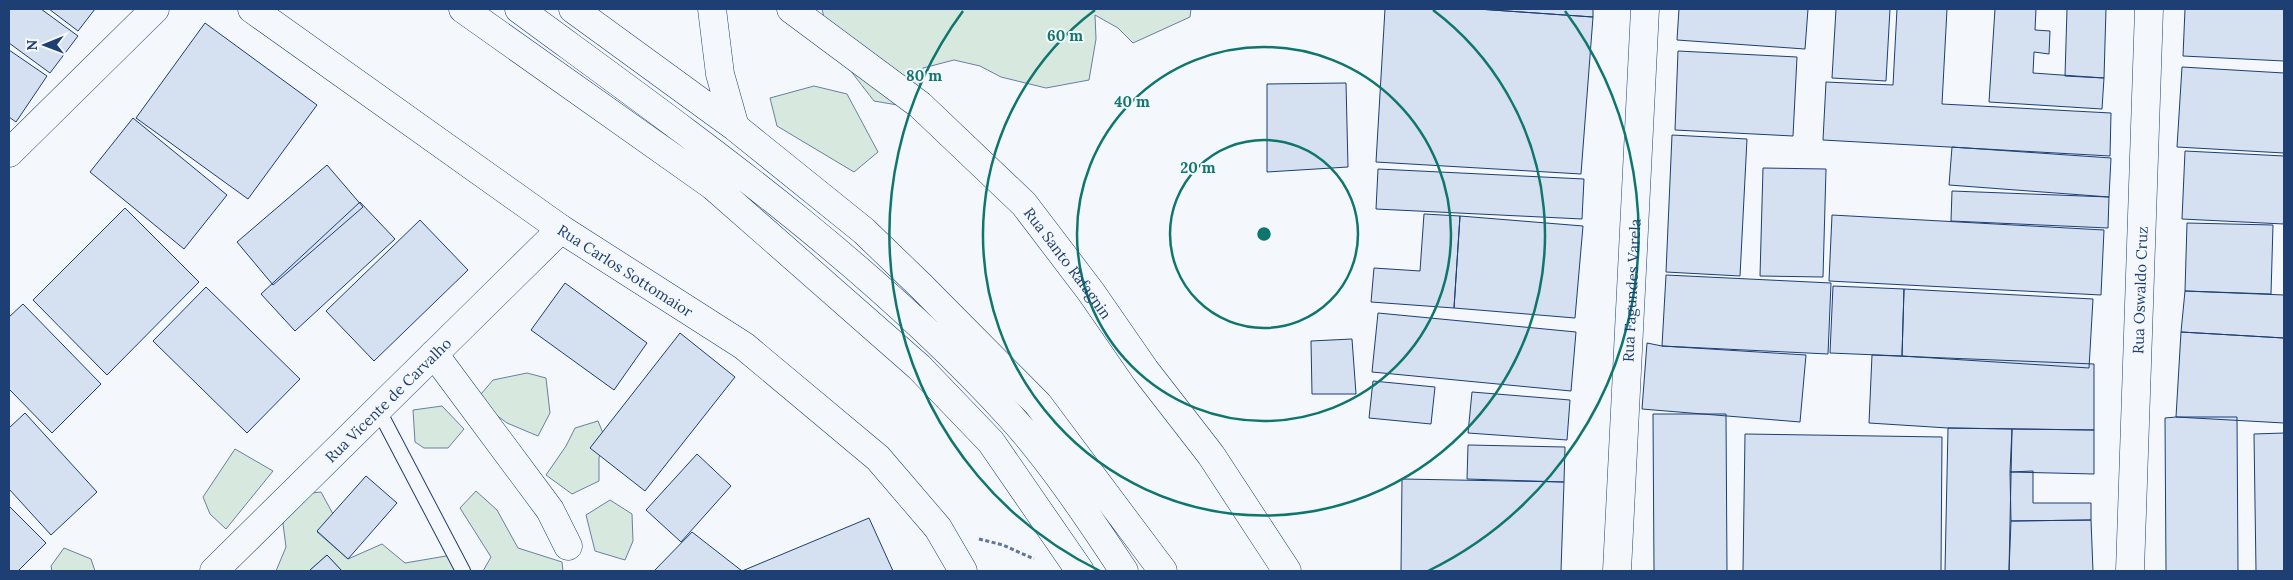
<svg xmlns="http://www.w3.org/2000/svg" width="2293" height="580" font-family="Lora,serif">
<rect width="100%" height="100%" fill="#f4f7fb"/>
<path fill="#d7e8df" stroke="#687fa3" d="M 822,9 L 1191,9 L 1190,17 L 1133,43 L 1118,28 L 1095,15 L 1096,39 L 1089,80 L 1046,88 L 1001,77 L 980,66 L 954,60 L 923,68 L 915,108 L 874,101 C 851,71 830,48 822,9 Z
M 814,86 L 847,94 L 878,152 L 854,172 L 777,126 L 770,98 Z
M 527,373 L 546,378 L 550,413 L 538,436 L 507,423 L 476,400 L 493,380 Z
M 442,406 L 464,429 L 448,448 L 424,448 L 415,442 L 413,410 Z
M 598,421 L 608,445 L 599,457 L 599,481 L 572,494 L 546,475 L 566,446 L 575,428 Z
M 235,449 L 273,471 L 226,529 L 210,514 L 203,497 Z
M 476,491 L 497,510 L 518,548 L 562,562 L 563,571 L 483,571 L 491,557 L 460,508 Z
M 321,492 L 333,514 L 317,532 L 348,559 L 382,544 L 405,563 L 452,555 L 465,571 L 342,571 L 327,555 L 309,571 L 276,571 L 286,547 L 283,524 L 293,495 Z
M 610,500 L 632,514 L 633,541 L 625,560 L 595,551 L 586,515 Z
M 64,548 L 91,559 L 95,571 L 52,571 L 51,566 Z"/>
<path fill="#d5e0f0" stroke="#1d3f73" d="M 9,9 L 41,9 L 78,36 L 50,73 L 9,43 Z
M 49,9 L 95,9 L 78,31 Z
M 1385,9 L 1478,9 L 1593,17 L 1581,174 L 1376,162 Z
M 1478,9 L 1593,9 L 1593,17 Z
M 1679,9 L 1808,9 L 1805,49 L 1677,40 Z
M 1836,9 L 1890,9 L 1886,81 L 1832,78 Z
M 1897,9 L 1947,9 L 1942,104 L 2111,113 L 2110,156 L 1823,140 L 1826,82 L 1893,85 Z
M 1995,9 L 2036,9 L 2035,30 L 2050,31 L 2049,54 L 2034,52 L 2033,73 L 2104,78 L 2102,109 L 1989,102 Z
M 2067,9 L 2106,9 L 2104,78 L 2065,76 Z
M 2185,9 L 2284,9 L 2284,61 L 2183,56 Z
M 205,23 L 317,105 L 248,199 L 136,118 Z
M 9,50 L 47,76 L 16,122 L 9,117 Z
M 1678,51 L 1797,57 L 1793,136 L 1675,130 Z
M 2182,67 L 2284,73 L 2284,153 L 2177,147 Z
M 1346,83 L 1348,167 L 1267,172 L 1267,84 Z
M 133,118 L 227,195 L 184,249 L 90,172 Z
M 1672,135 L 1747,139 L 1740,276 L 1666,272 Z
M 1952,147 L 2111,158 L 2109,197 L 1949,185 Z
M 2185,151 L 2284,156 L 2284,224 L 2182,219 Z
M 327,165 L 363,207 L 273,285 L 237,242 Z
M 1763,168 L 1826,169 L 1823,277 L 1760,276 Z
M 1378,169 L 1584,179 L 1582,219 L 1376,209 Z
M 1952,191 L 2109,197 L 2108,228 L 1951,221 Z
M 360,202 L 395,239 L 295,331 L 261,294 Z
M 125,208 L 199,282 L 107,375 L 33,300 Z
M 1424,214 L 1460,216 L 1454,308 L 1371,302 L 1374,268 L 1420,271 Z
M 1832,215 L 2104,230 L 2101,295 L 1829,281 Z
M 1460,216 L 1583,226 L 1575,318 L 1454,308 Z
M 420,220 L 468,270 L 374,361 L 326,311 Z
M 2187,223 L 2273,225 L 2271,294 L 2185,291 Z
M 1666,275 L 1831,283 L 1828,354 L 1662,346 Z
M 565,283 L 647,343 L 614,390 L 531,330 Z
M 1833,286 L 1904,289 L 1902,356 L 1830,353 Z
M 206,287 L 300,379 L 247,433 L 153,341 Z
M 1904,289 L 2093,299 L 2089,368 L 1902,356 Z
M 2185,291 L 2284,295 L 2284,338 L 2181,332 Z
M 23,304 L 101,384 L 52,433 L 9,389 L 9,317 Z
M 1378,313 L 1576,332 L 1571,391 L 1372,372 Z
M 2181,332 L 2284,338 L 2284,423 L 2176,417 Z
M 680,333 L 735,377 L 645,491 L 590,448 Z
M 1352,339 L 1356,394 L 1312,394 L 1311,341 Z
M 1647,343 L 1662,346 L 1806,355 L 1800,422 L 1642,409 Z
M 1872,355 L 2094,364 L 2094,430 L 1948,428 L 1869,423 Z
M 1373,381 L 1435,387 L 1431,424 L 1369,418 Z
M 1472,392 L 1570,400 L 1567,440 L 1468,433 Z
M 25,413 L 97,492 L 51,535 L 9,489 L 9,428 Z
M 1653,414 L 1726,414 L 1727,571 L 1654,571 Z
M 2176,417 L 2237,417 L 2238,571 L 2166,571 L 2165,418 Z
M 1948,428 L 2012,429 L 2009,571 L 1945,571 Z
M 2012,429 L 2094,430 L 2094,474 L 2010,472 Z
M 2284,433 L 2284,571 L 2256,571 L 2254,434 Z
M 1745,434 L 1942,437 L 1941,571 L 1743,571 Z
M 1468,445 L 1565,447 L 1564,482 L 1467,479 Z
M 697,454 L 731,486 L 681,542 L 646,510 Z
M 2033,471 L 2033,503 L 2091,503 L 2091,520 L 2011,521 L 2010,472 Z
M 366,476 L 397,503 L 348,559 L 317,531 Z
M 1402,479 L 1564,482 L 1561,571 L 1401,571 Z
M 9,506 L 46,543 L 18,571 L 9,571 Z
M 869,518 L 893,571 L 654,571 L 692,532 L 742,571 Z
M 2091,520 L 2093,571 L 2009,571 L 2011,521 Z
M 327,555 L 342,571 L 309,571 Z"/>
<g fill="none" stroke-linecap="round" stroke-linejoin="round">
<g stroke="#1d3f73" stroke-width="16">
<path id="service" d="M 378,409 L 463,571"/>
</g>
<g stroke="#1d3f73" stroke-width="29">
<g id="minor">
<path id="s1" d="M 252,9 L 561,229 L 744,346 L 878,458 L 938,528 L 963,571"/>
<path d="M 9,153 L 155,9"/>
<path d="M 434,354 L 550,510 L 568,546"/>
<path id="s2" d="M 214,571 L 561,229"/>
<path id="s3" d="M 1617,571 L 1645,9"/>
<path id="s4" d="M 2130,571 L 2149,9"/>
</g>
</g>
<g stroke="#1d3f73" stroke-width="29">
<g id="primary">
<path id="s5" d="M 791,9 L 920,105 L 1024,204 L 1091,292 L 1145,370 L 1211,455 L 1287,571"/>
</g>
</g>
<g stroke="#1d3f73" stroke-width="29">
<path id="trunk" d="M 463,9 L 713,186 L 919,367 L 991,442 L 1080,571
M 519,9 C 690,135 866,258 1010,416 C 1052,462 1090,520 1124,571
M 573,9 L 735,127 L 864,231 L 921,286 L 1038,404 L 1163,571
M 712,9 L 720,74 L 735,127"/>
</g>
<path stroke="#5e769c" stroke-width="3" stroke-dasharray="4 2.5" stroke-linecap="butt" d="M 979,539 L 1003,545 L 1034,559"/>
<use href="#service" stroke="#f4f7fb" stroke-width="14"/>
<use href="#minor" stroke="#f4f7fb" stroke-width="28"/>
<use href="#primary" stroke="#f4f7fb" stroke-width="28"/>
<use href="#trunk" stroke="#f4f7fb" stroke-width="28"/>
</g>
<g fill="none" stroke="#0f766e" stroke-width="2.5">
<circle cx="1264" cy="234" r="94"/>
<circle cx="1264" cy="234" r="187"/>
<path d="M1433 10A281 281 0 1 1 1095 10"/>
<path d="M1100 571A375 375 0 0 1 963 11M1565 11A375 375 0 0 1 1428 571"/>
</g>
<g text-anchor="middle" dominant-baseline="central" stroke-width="4" stroke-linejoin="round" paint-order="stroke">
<g font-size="15" fill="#1d3f73" stroke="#f4f7fb">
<text stroke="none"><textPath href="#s5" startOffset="378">Rua Santo Rafagnin</textPath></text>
<text stroke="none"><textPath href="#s1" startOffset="456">Rua Carlos Sottomaior</textPath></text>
<text stroke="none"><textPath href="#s3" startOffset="281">Rua Fagundes Varela</textPath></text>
<text stroke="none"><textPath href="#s4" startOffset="281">Rua Oswaldo Cruz</textPath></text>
<text stroke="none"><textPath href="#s2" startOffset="244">Rua Vicente de Carvalho</textPath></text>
</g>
</g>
<circle cx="1264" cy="234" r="8" fill="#0f766e" stroke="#f4f7fb" stroke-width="2.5"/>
<g font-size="15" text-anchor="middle" font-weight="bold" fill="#0f766e" stroke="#f4f7fb" stroke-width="4" stroke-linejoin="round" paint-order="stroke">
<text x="1065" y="41">60 m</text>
<text x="924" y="81">80 m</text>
<text x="1132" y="107">40 m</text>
<text x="1198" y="173">20 m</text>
</g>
<rect width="2293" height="580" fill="none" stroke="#1d3f73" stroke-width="20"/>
<g transform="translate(45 45) rotate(269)" stroke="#f4f7fb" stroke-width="4" paint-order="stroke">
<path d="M0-4L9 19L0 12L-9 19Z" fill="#1d3f73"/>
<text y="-8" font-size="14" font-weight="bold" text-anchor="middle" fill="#1d3f73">N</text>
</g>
</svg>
